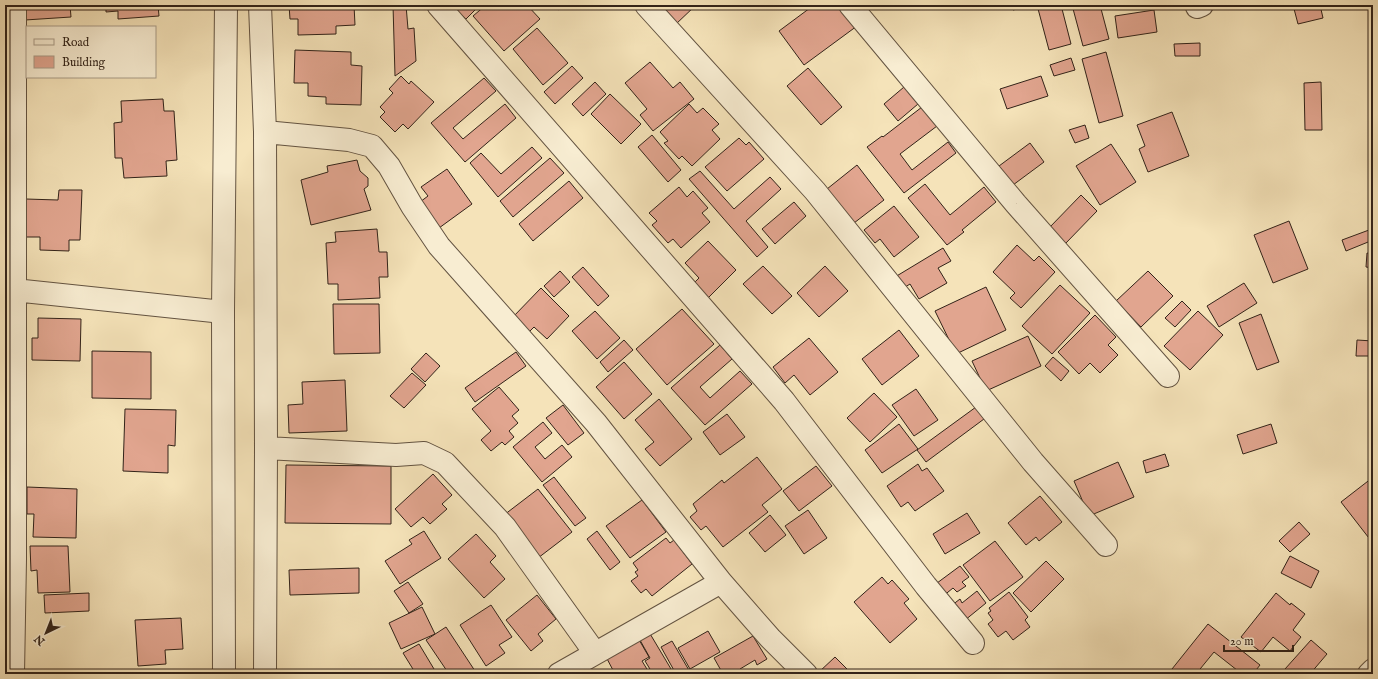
<svg xmlns="http://www.w3.org/2000/svg" width="1378" height="679" font-family="'IM FELL English',serif">
<rect width="100%" height="100%" fill="#f5e3b9"/>
<filter id="stains"><feTurbulence type="fractalNoise" baseFrequency=".005" numOctaves="4"/><feColorMatrix values="0 0 0 0 .2 0 0 0 0 .09 0 0 0 0 .02 0 0 0 .5 -.17"/></filter>
<radialGradient id="worn" r=".72"><stop offset=".6" stop-color="#630" stop-opacity="0"/><stop offset="1" stop-color="#630" stop-opacity=".3"/></radialGradient>
<path fill="#e1a58f" stroke="#322319" d="M 24,5 L 70,5 L 71,17 L 25,20 Z
M 106,5 L 158,5 L 159,16 L 118,19 L 118,11 L 106,12 Z
M 289,5 L 354,5 L 355,25 L 336,26 L 336,34 L 298,35 L 298,19 L 290,19 Z
M 393,5 L 406,5 L 408,29 L 414,28 L 416,61 L 395,76 Z
M 452,5 L 480,5 L 466,19 Z
M 486,5 L 527,5 L 540,19 L 504,51 L 473,16 Z
M 553,5 L 564,5 L 558,10 Z
M 657,5 L 696,5 L 675,25 Z
M 814,5 L 841,5 L 857,26 L 804,65 L 779,31 Z
M 1012,5 L 1028,5 L 1029,6 L 1013,10 Z
M 1037,5 L 1061,5 L 1071,44 L 1049,50 Z
M 1072,5 L 1100,5 L 1109,39 L 1083,46 Z
M 1293,5 L 1320,5 L 1323,18 L 1298,24 Z
M 1154,10 L 1157,32 L 1118,38 L 1115,16 Z
M 537,28 L 568,63 L 543,85 L 513,49 Z
M 1200,43 L 1200,56 L 1175,56 L 1174,44 Z
M 25,45 L 27,45 L 27,71 Z
M 295,50 L 351,52 L 351,65 L 362,66 L 361,105 L 326,104 L 326,97 L 308,96 L 308,83 L 294,83 Z
M 1106,52 L 1123,116 L 1099,123 L 1082,59 Z
M 1071,58 L 1075,70 L 1054,76 L 1050,65 Z
M 650,62 L 673,88 L 680,82 L 694,99 L 653,131 L 640,115 L 647,109 L 625,83 Z
M 572,66 L 583,78 L 555,104 L 544,92 Z
M 808,68 L 842,107 L 821,125 L 787,86 Z
M 401,76 L 409,84 L 411,81 L 434,102 L 408,129 L 403,124 L 395,132 L 380,117 L 385,112 L 380,107 L 393,93 L 389,89 Z
M 1041,76 L 1048,96 L 1007,109 L 1000,89 Z
M 484,78 L 496,91 L 453,128 L 463,139 L 505,104 L 516,118 L 465,162 L 431,123 Z
M 595,82 L 606,94 L 583,116 L 572,104 Z
M 1321,82 L 1322,130 L 1305,130 L 1304,83 Z
M 904,87 L 918,104 L 898,121 L 884,104 Z
M 610,94 L 641,124 L 621,144 L 591,114 Z
M 163,99 L 164,111 L 174,111 L 177,160 L 166,161 L 167,176 L 124,178 L 122,158 L 115,158 L 114,123 L 122,122 L 121,101 Z
M 689,104 L 697,113 L 703,108 L 719,124 L 712,130 L 720,139 L 692,166 L 682,156 L 679,159 L 664,143 L 668,141 L 660,132 Z
M 922,107 L 937,126 L 900,154 L 912,170 L 948,142 L 956,153 L 904,193 L 867,147 L 882,136 L 883,137 Z
M 1172,112 L 1189,156 L 1148,172 L 1139,149 L 1145,146 L 1137,125 Z
M 1085,125 L 1089,138 L 1075,143 L 1069,130 Z
M 652,135 L 681,170 L 668,182 L 638,147 Z
M 739,138 L 746,145 L 749,142 L 764,159 L 727,191 L 705,167 Z
M 1030,143 L 1044,162 L 1013,185 L 999,166 Z
M 1111,144 L 1136,182 L 1100,205 L 1076,166 Z
M 532,147 L 542,158 L 498,197 L 470,163 L 481,153 L 501,174 Z
M 550,158 L 564,173 L 513,217 L 500,201 Z
M 357,160 L 360,171 L 368,178 L 368,186 L 364,189 L 371,210 L 311,225 L 301,180 L 328,172 L 327,166 Z
M 857,165 L 884,200 L 854,223 L 827,189 Z
M 447,169 L 472,204 L 439,228 L 420,202 L 428,196 L 421,187 Z
M 700,171 L 734,209 L 770,177 L 781,189 L 746,221 L 768,247 L 757,257 L 689,179 Z
M 569,181 L 583,198 L 533,241 L 519,224 Z
M 925,184 L 950,215 L 984,187 L 996,202 L 962,230 L 964,232 L 947,245 L 908,198 Z
M 679,187 L 687,197 L 693,191 L 708,208 L 702,213 L 710,222 L 681,248 L 673,239 L 668,243 L 652,225 L 657,221 L 649,213 Z
M 59,190 L 82,190 L 80,240 L 69,240 L 69,251 L 40,250 L 40,237 L 25,237 L 26,199 L 58,200 Z
M 1081,195 L 1097,211 L 1065,244 L 1049,228 Z
M 794,202 L 806,216 L 775,244 L 762,229 Z
M 894,206 L 919,237 L 894,257 L 880,239 L 875,243 L 864,230 Z
M 1289,221 L 1308,269 L 1273,283 L 1254,235 Z
M 377,229 L 379,252 L 387,252 L 388,277 L 379,277 L 380,298 L 338,300 L 338,284 L 328,284 L 326,243 L 336,242 L 335,232 Z
M 1369,230 L 1373,240 L 1346,251 L 1342,240 Z
M 708,241 L 736,270 L 707,299 L 693,284 L 699,278 L 685,263 Z
M 1017,245 L 1034,261 L 1039,256 L 1055,272 L 1021,308 L 1010,298 L 1015,293 L 993,272 Z
M 943,248 L 951,261 L 938,268 L 947,283 L 919,299 L 910,284 L 902,289 L 895,277 Z
M 1367,253 L 1373,254 L 1373,268 L 1366,267 Z
M 763,266 L 792,296 L 772,314 L 743,284 Z
M 825,266 L 848,291 L 819,317 L 797,293 Z
M 583,267 L 609,296 L 598,306 L 572,277 Z
M 560,271 L 570,282 L 554,297 L 544,286 Z
M 1148,271 L 1173,296 L 1141,327 L 1116,301 Z
M 1244,283 L 1257,303 L 1219,327 L 1207,306 Z
M 1060,285 L 1090,313 L 1052,354 L 1022,326 Z
M 986,287 L 1006,330 L 956,354 L 935,311 Z
M 541,288 L 569,316 L 547,339 L 534,327 L 528,333 L 512,318 Z
M 1182,301 L 1191,310 L 1175,327 L 1165,318 Z
M 333,304 L 379,304 L 380,353 L 334,354 Z
M 682,309 L 714,344 L 667,385 L 636,349 Z
M 595,311 L 620,338 L 597,359 L 572,331 Z
M 1198,311 L 1223,335 L 1190,370 L 1164,346 Z
M 1261,314 L 1279,362 L 1257,370 L 1239,323 Z
M 1095,315 L 1116,337 L 1108,345 L 1118,355 L 1100,373 L 1090,363 L 1079,374 L 1058,352 Z
M 38,318 L 81,319 L 80,361 L 32,360 L 32,338 L 38,338 Z
M 899,330 L 919,356 L 882,385 L 862,359 Z
M 1028,336 L 1041,366 L 986,391 L 972,361 Z
M 809,338 L 838,372 L 810,395 L 794,375 L 785,383 L 773,367 Z
M 624,340 L 633,350 L 608,372 L 600,362 Z
M 1357,340 L 1373,341 L 1373,356 L 1356,356 Z
M 720,345 L 732,359 L 700,387 L 710,398 L 740,371 L 752,384 L 705,425 L 671,388 Z
M 92,351 L 151,352 L 151,399 L 92,398 Z
M 516,352 L 526,366 L 475,402 L 465,388 Z
M 426,353 L 440,366 L 425,382 L 411,369 Z
M 1053,357 L 1069,371 L 1061,381 L 1045,366 Z
M 624,362 L 652,394 L 624,419 L 596,387 Z
M 412,373 L 426,385 L 404,408 L 390,396 Z
M 345,380 L 347,431 L 289,433 L 288,405 L 303,404 L 302,382 Z
M 499,387 L 519,410 L 512,416 L 518,423 L 509,431 L 514,437 L 505,445 L 502,442 L 491,451 L 481,440 L 491,431 L 472,409 Z
M 916,389 L 938,420 L 914,436 L 892,405 Z
M 874,393 L 897,417 L 870,442 L 847,418 Z
M 659,399 L 692,439 L 660,466 L 645,449 L 654,442 L 635,420 Z
M 563,405 L 584,433 L 568,445 L 546,418 Z
M 976,407 L 984,419 L 926,462 L 917,450 Z
M 125,409 L 176,410 L 175,446 L 168,445 L 168,473 L 123,471 Z
M 727,414 L 745,437 L 720,455 L 703,432 Z
M 543,422 L 552,433 L 535,447 L 545,459 L 562,445 L 572,457 L 542,482 L 513,447 Z
M 899,424 L 918,449 L 882,473 L 865,450 Z
M 1271,424 L 1277,443 L 1243,454 L 1237,435 Z
M 1165,454 L 1169,466 L 1146,473 L 1143,461 Z
M 757,457 L 782,489 L 762,505 L 768,512 L 723,547 L 706,526 L 701,530 L 690,517 L 697,511 L 693,504 L 722,480 L 724,483 Z
M 1118,462 L 1134,497 L 1089,516 L 1074,481 Z
M 918,464 L 922,471 L 927,468 L 944,491 L 915,511 L 908,502 L 901,507 L 887,486 Z
M 286,465 L 391,466 L 391,524 L 285,523 Z
M 816,466 L 832,486 L 799,511 L 783,491 Z
M 433,474 L 452,495 L 442,504 L 447,509 L 430,524 L 423,517 L 411,527 L 395,509 Z
M 554,477 L 586,518 L 575,526 L 543,485 Z
M 1372,478 L 1373,541 L 1372,542 L 1341,502 Z
M 27,487 L 77,489 L 76,538 L 33,537 L 34,514 L 27,514 Z
M 538,489 L 572,532 L 538,558 L 504,515 Z
M 1040,496 L 1062,522 L 1039,541 L 1036,537 L 1026,545 L 1008,523 Z
M 642,500 L 666,532 L 630,558 L 606,526 Z
M 808,510 L 827,538 L 804,554 L 785,526 Z
M 967,513 L 980,533 L 945,554 L 933,534 Z
M 770,515 L 786,535 L 765,552 L 749,533 Z
M 1299,522 L 1310,534 L 1290,552 L 1279,541 Z
M 424,531 L 441,558 L 400,584 L 385,561 L 412,544 L 409,540 Z
M 597,531 L 620,562 L 610,570 L 587,539 Z
M 476,534 L 496,556 L 490,562 L 505,579 L 484,598 L 448,559 Z
M 666,538 L 670,543 L 674,540 L 692,564 L 652,596 L 646,589 L 641,593 L 631,581 L 638,576 L 635,572 L 638,570 L 633,563 Z
M 995,541 L 1023,577 L 990,601 L 963,565 Z
M 30,546 L 68,546 L 70,592 L 38,593 L 37,570 L 31,571 Z
M 1290,556 L 1319,571 L 1311,588 L 1281,573 Z
M 1046,561 L 1064,579 L 1031,612 L 1013,593 Z
M 960,566 L 969,577 L 962,582 L 966,586 L 957,592 L 953,588 L 942,597 L 933,586 Z
M 359,568 L 359,593 L 290,595 L 289,570 Z
M 882,577 L 888,584 L 892,580 L 909,599 L 904,603 L 917,619 L 890,643 L 854,602 Z
M 408,582 L 423,604 L 409,613 L 394,591 Z
M 977,591 L 986,603 L 959,625 L 947,609 L 960,599 L 962,603 Z
M 1009,592 L 1028,617 L 1025,620 L 1030,627 L 1013,640 L 1006,631 L 998,637 L 988,624 L 993,620 L 988,613 L 991,611 L 989,608 Z
M 89,593 L 89,611 L 45,613 L 44,595 Z
M 1276,593 L 1290,605 L 1291,603 L 1305,614 L 1293,630 L 1301,637 L 1290,651 L 1273,637 L 1261,652 L 1241,637 Z
M 537,595 L 556,619 L 538,634 L 543,641 L 531,651 L 506,620 Z
M 491,605 L 512,637 L 499,645 L 505,653 L 486,666 L 460,625 Z
M 422,607 L 435,634 L 401,649 L 389,623 Z
M 181,618 L 183,649 L 165,650 L 166,664 L 138,666 L 135,620 Z
M 1208,624 L 1260,665 L 1253,674 L 1242,674 L 1214,652 L 1196,674 L 1168,674 Z
M 446,627 L 477,674 L 449,674 L 426,640 Z
M 646,627 L 674,674 L 653,674 L 645,661 L 650,658 L 636,633 Z
M 708,631 L 720,652 L 690,669 L 678,648 Z
M 753,636 L 767,659 L 757,665 L 755,660 L 740,669 L 743,674 L 723,674 L 714,658 Z
M 638,638 L 649,657 L 642,661 L 650,674 L 615,674 L 604,653 Z
M 1311,640 L 1327,654 L 1310,674 L 1291,674 L 1285,669 Z
M 672,641 L 690,672 L 688,674 L 676,674 L 661,647 Z
M 419,644 L 437,674 L 416,674 L 403,653 Z
M 835,657 L 852,674 L 821,674 L 819,672 Z"/>
<g fill="none" stroke-linecap="round" stroke-linejoin="round">
<g stroke="#635341" stroke-width="24">
<path id="street" d="M 260,5 L 265,132 L 266,448 L 265,674
M 438,5 L 784,401 L 926,586 L 973,643
M 646,5 L 815,191 L 1033,462 L 1106,545
M 850,5 L 1016,204 L 1168,376
M 1197,7 L 1202,5
M 265,132 L 349,140 L 372,146 L 389,166 L 412,206 L 439,246 L 596,423 L 721,582 L 770,638 L 806,674
M 5,288 L 14,290 L 223,312
M 266,448 L 396,455 L 424,453 L 445,463 L 505,527 L 595,653
M 13,674 L 15,559 L 15,5
M 224,674 L 223,312 L 226,5
M 559,674 L 721,582
M 1369,674 L 1373,670"/>
</g>
<use href="#street" stroke="#f8edd2" stroke-width="22"/>
</g>
<rect width="1378" height="679" fill="none" stroke="#f5e3b9" stroke-width="20"/>
<rect x="6" y="6" width="1366" height="667" fill="none" stroke="#322319" stroke-width="2"/>
<rect x="10" y="10" width="1358" height="659" fill="none" stroke="#322319"/>
<rect x="26" y="26" width="130" height="52" fill="#f8edd2" stroke="#a99c88"/>
<rect x="34" y="39" width="20" height="6" fill="#f8edd2" stroke="#a99c88"/>
<text x="62" y="46" font-size="12" fill="#322319">Road</text>
<rect x="34" y="56" width="20" height="12" fill="#e1a58f" stroke="#a99c88"/>
<text x="62" y="66" font-size="12" fill="#322319">Building</text>
<g transform="translate(46 633) rotate(223)" stroke="#f8edd2" stroke-width="3" paint-order="stroke">
<path d="M0-3L7 15L0 10L-7 15Z" fill="#322319"/>
<text y="-6" font-size="11" font-weight="bold" text-anchor="middle" fill="#322319">N</text>
</g>
<path d="M1224 645v6h69v-6" fill="none" stroke="#322319" stroke-width="2"/>
<text x="1230" y="645" font-size="12" fill="#322319" stroke="#f8edd2" stroke-width="3" paint-order="stroke">20 m</text>
<rect width="100%" height="100%" filter="url(#stains)"/>
<rect width="100%" height="100%" fill="url(#worn)"/>
</svg>
